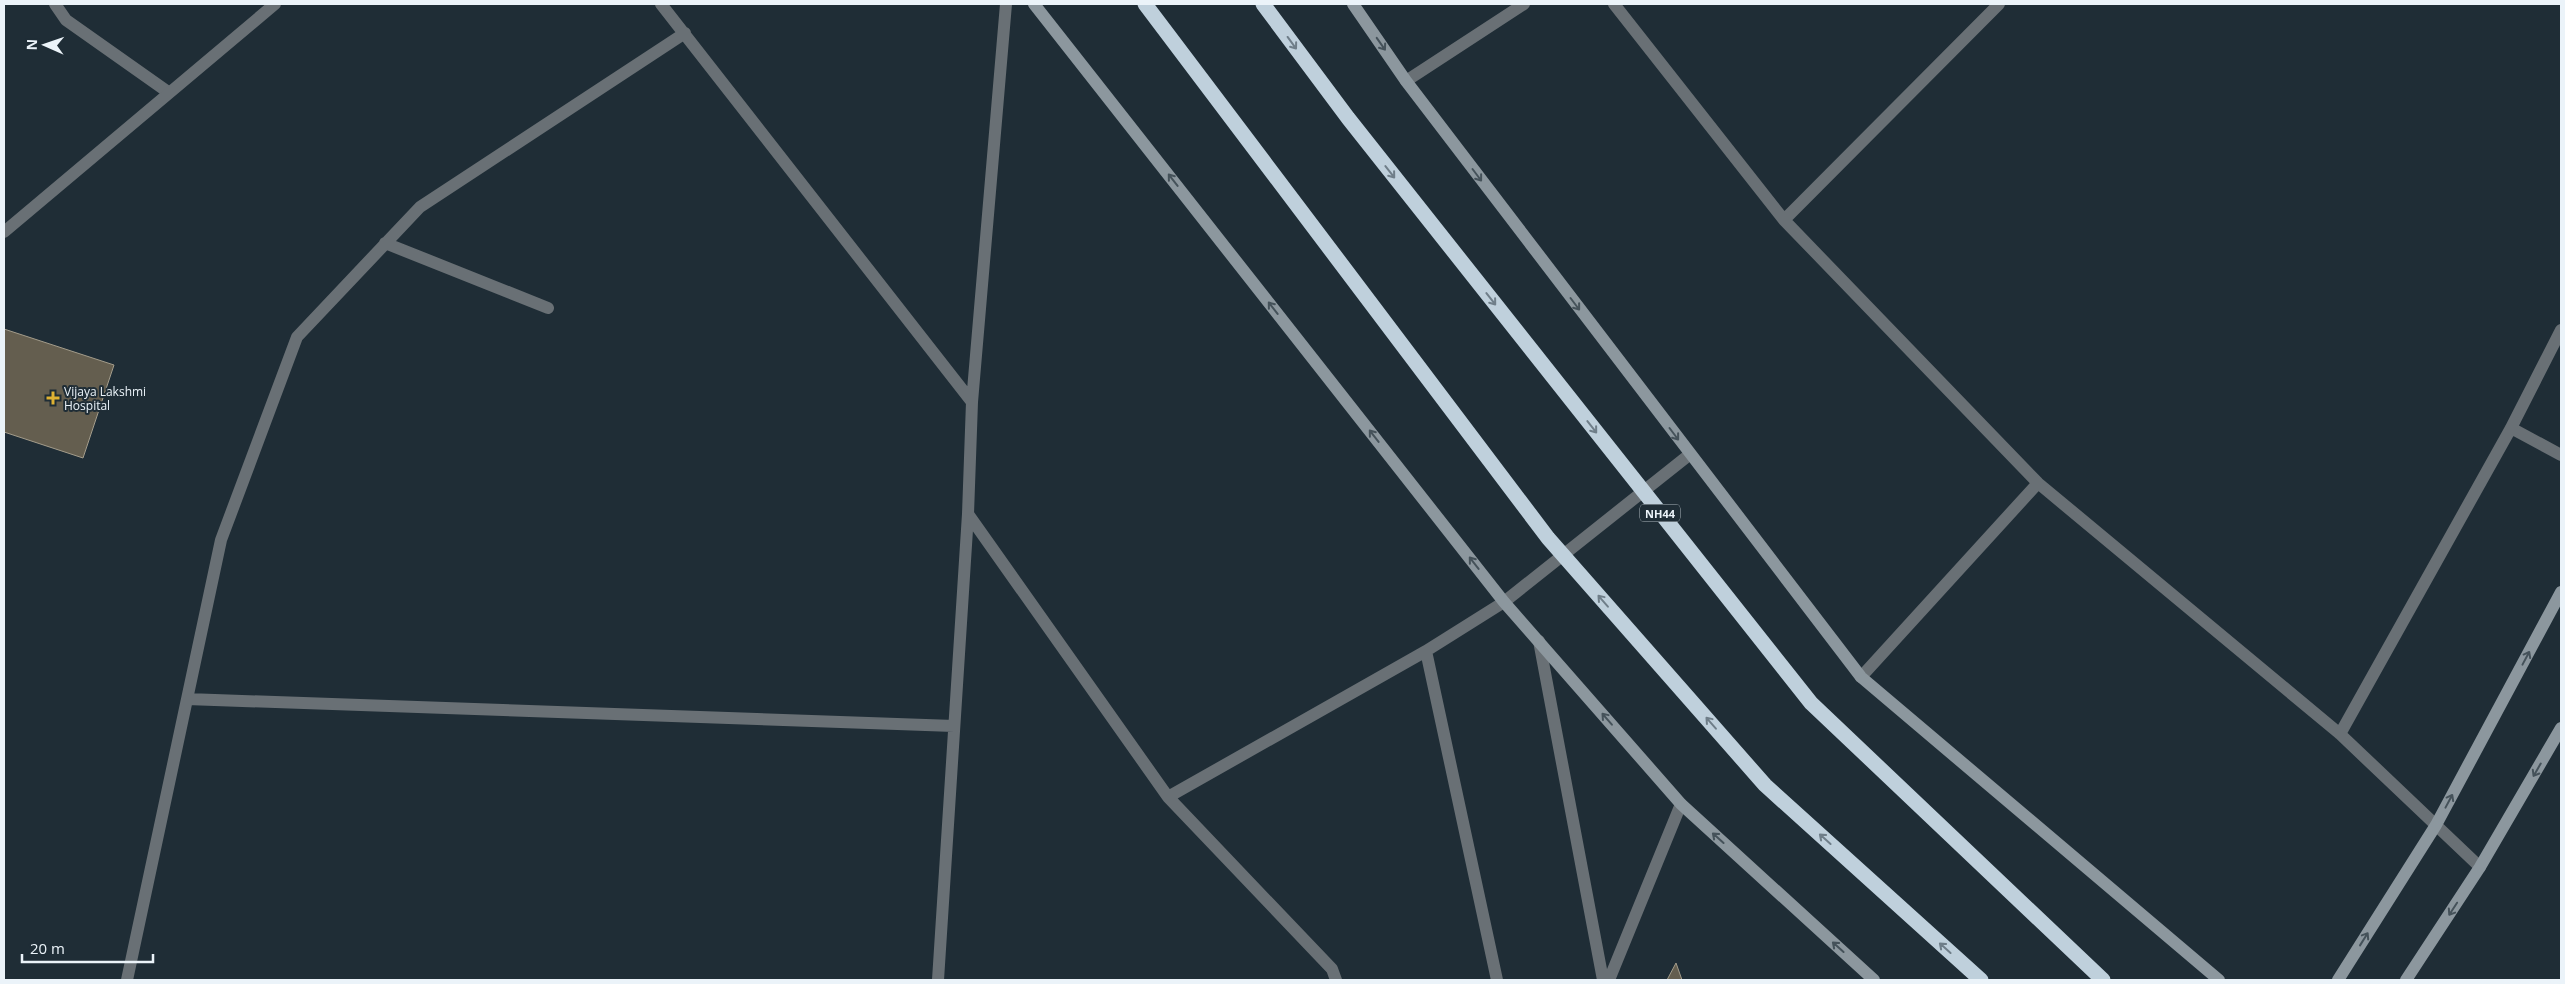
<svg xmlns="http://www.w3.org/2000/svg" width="2565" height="984" font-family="'Open Sans',sans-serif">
<rect width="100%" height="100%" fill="#1f2d36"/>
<path fill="#645e4f" stroke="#a39c8b" d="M 4,329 L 114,365 L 83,458 L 4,432 Z
M 1676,963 L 1682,980 L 1667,980 Z"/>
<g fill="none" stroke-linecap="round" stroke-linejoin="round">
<path stroke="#697075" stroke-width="12" d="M 55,4 L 66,20 L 168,92
M 1539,641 L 1603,980
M 1609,980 L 1681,804"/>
<path stroke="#697075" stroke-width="12" d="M 661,4 L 972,402
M 1614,4 L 1784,220 L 2038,483 L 2340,734 L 2480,867
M 1406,81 L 1524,4
M 1784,220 L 1999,4
M 4,232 L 275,4
M 385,243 L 548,308
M 2511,428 L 2561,455
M 968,514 L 1168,797 L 1332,969 L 1336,980
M 1426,651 L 1497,980
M 1861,677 L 2038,483
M 187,699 L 954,726
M 2340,734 L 2511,428 L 2561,330
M 1168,797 L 1426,651 L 1504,602 L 1689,455
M 127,980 L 221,540 L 297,337 L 420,207 L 685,33
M 938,980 L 968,514 L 972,402 L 1006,4"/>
<path stroke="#8c979e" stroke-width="12" d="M 1034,4 L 1504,602 L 1681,804 L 1874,980
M 1353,4 L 1406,81 L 1861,677 L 2219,980
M 2338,980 L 2436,825 L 2561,592
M 2406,980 L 2480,867 L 2561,728"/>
<path stroke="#bfd0dc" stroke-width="15" d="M 1145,4 L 1548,538 L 1765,785 L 1981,980
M 1263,4 L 1348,118 L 1811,703 L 2103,980"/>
</g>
<defs><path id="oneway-shaft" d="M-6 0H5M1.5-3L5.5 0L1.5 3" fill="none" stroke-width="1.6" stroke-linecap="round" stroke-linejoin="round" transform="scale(1.25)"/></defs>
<g stroke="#6f7e89">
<use href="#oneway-shaft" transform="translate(1292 43) rotate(54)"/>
<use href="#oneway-shaft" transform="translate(1390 172) rotate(52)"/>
<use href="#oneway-shaft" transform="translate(1491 299) rotate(52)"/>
<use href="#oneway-shaft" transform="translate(1592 427) rotate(52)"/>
<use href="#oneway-shaft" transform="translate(1603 601) rotate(-131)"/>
<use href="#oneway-shaft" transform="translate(1711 723) rotate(-131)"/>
<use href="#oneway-shaft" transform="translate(1825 839) rotate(-138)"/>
<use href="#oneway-shaft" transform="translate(1945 948) rotate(-138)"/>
</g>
<g stroke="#45525a">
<use href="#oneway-shaft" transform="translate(1381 44) rotate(55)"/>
<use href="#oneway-shaft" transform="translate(1477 175) rotate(53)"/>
<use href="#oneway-shaft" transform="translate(1173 180) rotate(-128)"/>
<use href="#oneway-shaft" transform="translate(1575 304) rotate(53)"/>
<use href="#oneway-shaft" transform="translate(1273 308) rotate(-128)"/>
<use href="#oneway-shaft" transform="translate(1674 434) rotate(53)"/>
<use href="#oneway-shaft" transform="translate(1374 436) rotate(-128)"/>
<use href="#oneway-shaft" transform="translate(1474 563) rotate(-128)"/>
<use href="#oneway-shaft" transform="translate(2526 658) rotate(-62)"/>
<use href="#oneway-shaft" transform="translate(1607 719) rotate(-131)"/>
<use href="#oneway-shaft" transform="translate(2537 770) rotate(120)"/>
<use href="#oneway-shaft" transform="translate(2449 801) rotate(-62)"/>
<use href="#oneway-shaft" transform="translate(1718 838) rotate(-138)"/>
<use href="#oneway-shaft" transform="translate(2453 909) rotate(123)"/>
<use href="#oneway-shaft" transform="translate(2364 939) rotate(-58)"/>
<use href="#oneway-shaft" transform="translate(1838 947) rotate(-138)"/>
</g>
<path fill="#ddb133" stroke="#1f2d36" stroke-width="2" d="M50.5 390.5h5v5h5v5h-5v5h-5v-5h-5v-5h5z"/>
<g text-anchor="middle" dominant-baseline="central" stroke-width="4" stroke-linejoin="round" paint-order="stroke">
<rect fill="#1f2d36" stroke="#aeb8be" stroke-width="1" x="1640" y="504.5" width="40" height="17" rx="4"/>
<g font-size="11" font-weight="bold" fill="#ebf3f9">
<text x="1660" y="513">NH44</text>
</g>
<g font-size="12" fill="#ebf3f9" stroke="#1f2d36" text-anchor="start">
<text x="64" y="391">Vijaya Lakshmi<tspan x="64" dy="14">Hospital</tspan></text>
</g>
</g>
<rect width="2565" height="984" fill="none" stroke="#ebf3f9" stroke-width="10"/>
<g transform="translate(45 45) rotate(272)" stroke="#1f2d36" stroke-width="4" paint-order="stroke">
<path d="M0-4L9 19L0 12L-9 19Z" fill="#ebf3f9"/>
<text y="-8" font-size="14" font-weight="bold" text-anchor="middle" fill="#ebf3f9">N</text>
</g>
<path d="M22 954v8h131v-8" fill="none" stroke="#ebf3f9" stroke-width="2.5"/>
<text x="30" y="954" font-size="15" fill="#ebf3f9" stroke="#1f2d36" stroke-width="4" paint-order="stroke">20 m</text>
</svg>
